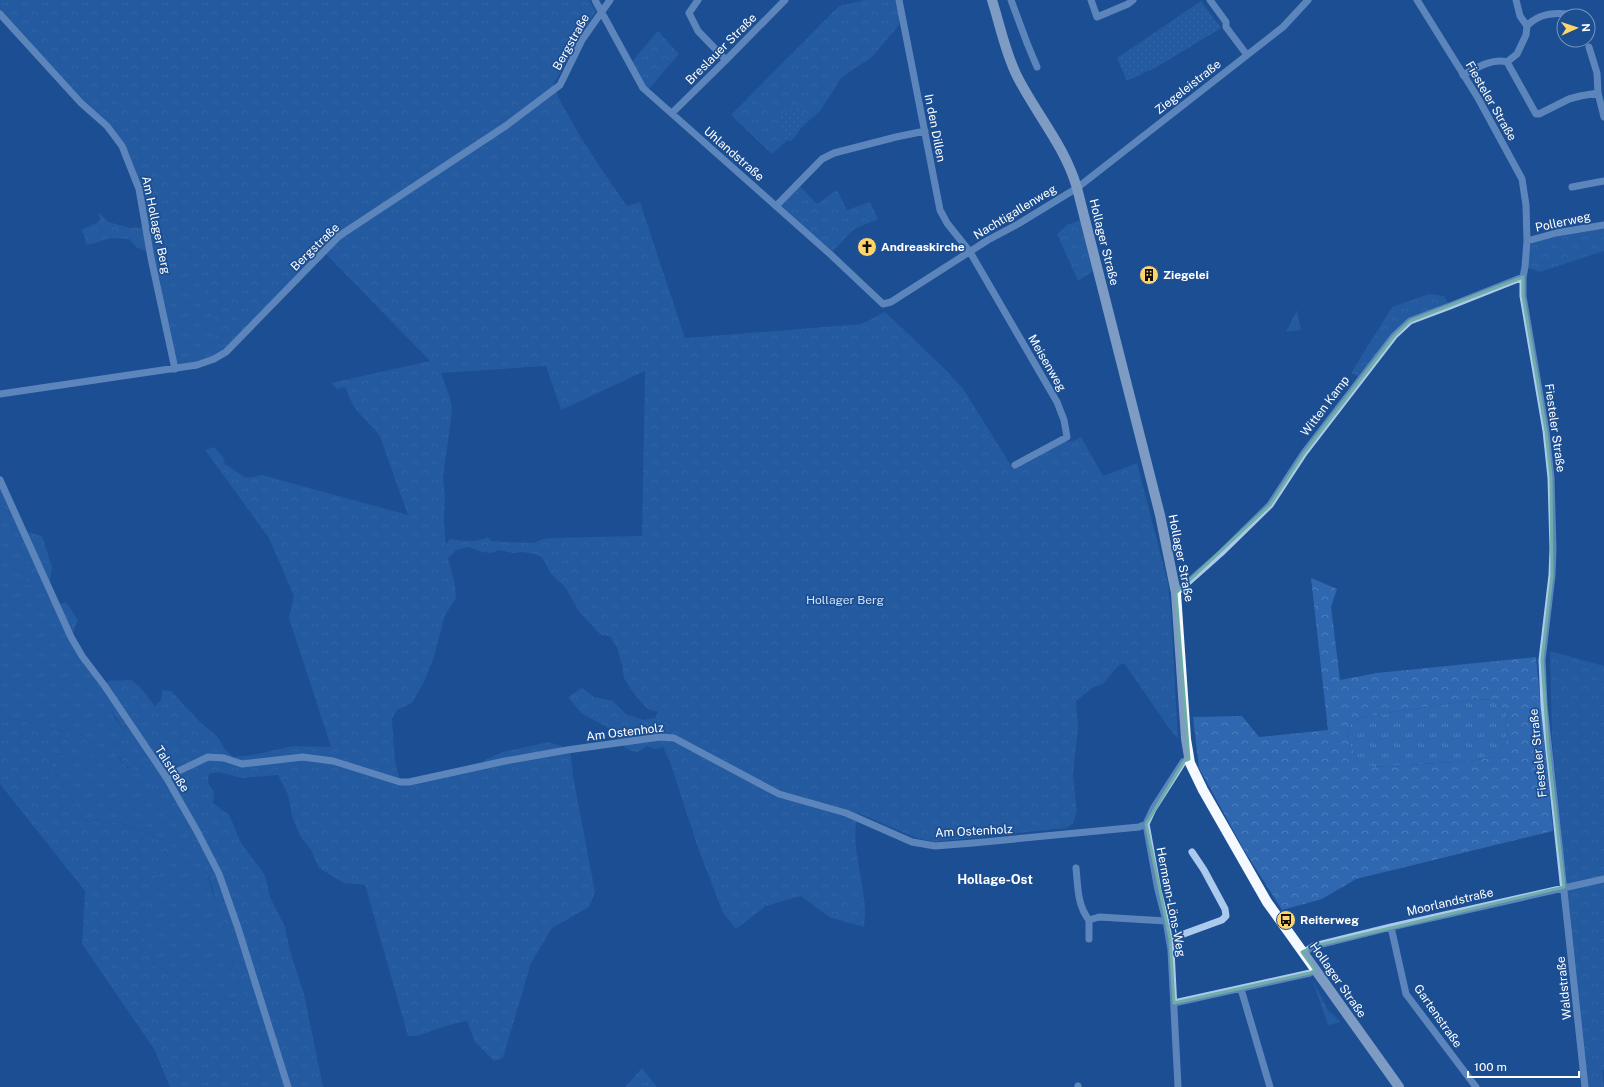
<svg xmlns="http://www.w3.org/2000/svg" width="1604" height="1087" font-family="'Public Sans',sans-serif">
<defs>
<pattern id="grass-tufts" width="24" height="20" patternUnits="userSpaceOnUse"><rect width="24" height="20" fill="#2f68b0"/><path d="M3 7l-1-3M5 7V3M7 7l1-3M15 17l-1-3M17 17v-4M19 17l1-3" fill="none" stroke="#4e7fbc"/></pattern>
<pattern id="forest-crowns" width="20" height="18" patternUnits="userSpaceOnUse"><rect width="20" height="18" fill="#2f68b0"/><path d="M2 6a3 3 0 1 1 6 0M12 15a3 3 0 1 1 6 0" fill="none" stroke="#4e7fbc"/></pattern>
<pattern id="park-dots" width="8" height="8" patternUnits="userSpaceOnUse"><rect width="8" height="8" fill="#2f68b0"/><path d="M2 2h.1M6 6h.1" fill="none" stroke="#4e7fbc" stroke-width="1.8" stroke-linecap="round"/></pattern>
</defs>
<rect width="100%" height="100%" fill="#1c4e92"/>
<path fill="url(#grass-tufts)" d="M 146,228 L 176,239 L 196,265 L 206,302 L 212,311 L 215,336 L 226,352 L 175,369 Z
M 0,501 L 7,512 L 18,546 L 27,560 L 22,571 L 27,584 L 49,589 L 71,637 L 104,685 L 113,715 L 127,735 L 115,750 L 119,758 L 128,768 L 154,762 L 166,777 L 157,792 L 161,801 L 187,833 L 199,851 L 206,868 L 216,907 L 229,944 L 233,963 L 246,1005 L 207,992 L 155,966 L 137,921 L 173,843 L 122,823 L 82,819 L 52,767 L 50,752 L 82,760 L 92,754 L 81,735 L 69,739 L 62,730 L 48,728 L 34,722 L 12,719 L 0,708 Z
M 1493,699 L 1506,712 L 1507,729 L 1505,744 L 1495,757 L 1470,761 L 1374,767 L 1358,762 L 1347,738 L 1351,723 L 1362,717 L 1472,700 Z
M 1312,979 L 1328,1010 L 1341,1022 L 1328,1025 Z"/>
<path fill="url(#forest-crowns)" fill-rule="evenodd" d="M 0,0 L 589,0 L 596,11 L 553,85 C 572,128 600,167 627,206 L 640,202 L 685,338 L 861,324 L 885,312 L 948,372 L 964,390 L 1013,469 L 1064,442 L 1074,441 L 1081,437 L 1103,476 L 1137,463 L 1168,583 L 1171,615 L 1178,739 L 1169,728 L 1124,663 L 1118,666 L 1103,684 L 1094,687 L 1076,701 L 1078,728 L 1073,775 L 1077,812 L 1073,823 L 1067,828 L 934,842 L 916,838 L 858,813 C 850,845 863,876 865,908 C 866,914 864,921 864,927 L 829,917 L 801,896 L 766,906 L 736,929 L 723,913 L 698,848 L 670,762 L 663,747 L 655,749 L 647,746 L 638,752 L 631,751 L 625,747 L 610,729 L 581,713 L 568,697 L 582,688 L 594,697 L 613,701 L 626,714 L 643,720 L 655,718 L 658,712 L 647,709 L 631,690 L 624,678 L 622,665 L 617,648 L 610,636 L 601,635 L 580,613 L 565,587 L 551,574 L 542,557 L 535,554 L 522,552 L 512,553 L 499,550 L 491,553 L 482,552 L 469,547 L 456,550 L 448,558 L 455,585 L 456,598 L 445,615 L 434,657 L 423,684 L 412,703 L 397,710 L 392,719 L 395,762 L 400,781 L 476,767 L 485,760 L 502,752 L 549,742 L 570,749 L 573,776 L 595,892 L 589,907 L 552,928 L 531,963 L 503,1058 L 494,1061 L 475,1042 L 467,1021 L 449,1025 L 417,1036 L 408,1036 L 365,885 L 344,883 L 319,868 L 311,850 L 300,836 L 292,816 L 288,795 L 278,775 L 241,778 L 219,772 L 209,774 L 208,783 L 214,792 L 213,803 L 229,815 L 241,843 L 265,875 L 270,897 L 285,927 L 290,951 L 304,994 L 323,1087 L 170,1087 L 154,1049 L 82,944 L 85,891 L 0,784 L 0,708 L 12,719 L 34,722 L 48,728 L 62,730 L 69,738 L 82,735 L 89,745 L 92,754 L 82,760 L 50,752 L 52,767 L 82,819 L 121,823 L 173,843 L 137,921 L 155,966 L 207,992 L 246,1005 L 233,963 L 229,944 L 216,907 L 211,883 L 199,851 L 187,833 L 161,801 L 157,792 L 152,789 L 150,780 L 153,774 L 165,777 L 154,762 L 146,769 L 137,772 C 126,767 121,761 115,750 L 122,739 L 127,735 L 107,703 L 104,685 L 109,681 L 131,680 L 140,687 L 155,706 L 161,700 L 162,690 L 171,691 L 203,725 L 217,736 L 225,749 L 233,757 L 253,755 L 293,746 L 331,747 L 289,618 L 294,596 L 269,538 L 205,450 L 214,447 L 223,457 L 225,464 L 246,478 L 262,475 L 408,515 L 380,437 C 372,424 356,414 350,399 C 348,396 347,391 346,387 L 337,389 L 331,383 L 430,361 L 324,252 L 226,352 L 215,336 L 212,311 L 206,302 L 196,265 L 176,239 L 147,228 L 150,253 L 138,248 L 129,239 L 110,238 L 92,244 L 86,244 L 85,237 L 81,230 L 97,223 L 100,219 L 99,212 L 108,222 L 131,228 L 146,227 L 139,189 L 122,146 L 0,16 ZM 546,366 L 561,410 L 645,371 L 642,536 L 547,538 L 533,543 L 492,541 L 488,537 C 474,543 465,541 450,539 L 446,545 L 444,521 L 445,495 L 443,476 L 451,420 L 452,408 L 450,398 L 441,373 Z
M 864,0 L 895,0 L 900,18 L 899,25 L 872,57 L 842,77 L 820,111 L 772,154 L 731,115 L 839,6 Z
M 658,31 L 679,54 L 647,91 L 630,64 Z
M 798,184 L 817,204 L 837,190 L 847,210 L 870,202 L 878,219 L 854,229 L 830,254 L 776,206 Z
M 1085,218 L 1097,269 L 1078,281 L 1057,234 L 1067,225 Z
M 1604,225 L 1604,251 L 1540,272 L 1526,267 L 1527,241 Z
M 1429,294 L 1444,296 L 1450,306 L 1410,321 L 1360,378 L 1351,373 L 1392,307 Z
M 1297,310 L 1301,330 L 1286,332 Z
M 3,486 L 24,531 L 42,536 L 52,567 L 49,589 L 27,584 L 22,571 L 27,560 L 18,546 L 7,512 L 0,501 L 0,491 Z
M 1311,578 L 1337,589 L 1331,607 L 1340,680 L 1377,673 L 1536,657 L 1553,831 L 1356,879 L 1322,899 L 1282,910 L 1244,850 L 1199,768 L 1193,717 L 1242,716 L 1259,737 L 1328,730 ZM 1493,699 L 1506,712 L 1507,729 L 1505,744 L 1495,757 L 1470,761 L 1374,767 L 1358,761 L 1347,738 L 1351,723 L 1362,717 L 1472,700 Z
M 66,602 L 78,620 L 71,637 L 56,606 Z
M 1550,651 L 1604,666 L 1604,1070 L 1602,1071 L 1604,1087 L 1585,1087 L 1564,888 L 1561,830 L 1552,740 Z
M 642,1068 L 657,1087 L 625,1087 Z"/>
<path fill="url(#park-dots)" d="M 1201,1 L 1221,28 L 1157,67 L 1127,81 L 1117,58 Z
M 796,108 L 803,112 L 806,116 L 798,133 L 791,141 L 785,140 C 776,126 776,110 796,108 Z"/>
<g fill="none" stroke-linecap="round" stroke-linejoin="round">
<path stroke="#accaee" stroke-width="7" d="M 595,0 L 643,88 L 830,254 L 883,304 L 891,302 L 988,240 L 1018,224 L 1077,188 L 1283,27 L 1308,0
M 698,0 L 689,13 L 698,31 L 726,60
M 899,0 L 940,210 L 947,223 L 970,252 L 1057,402 L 1064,420 L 1067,437 L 1015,465
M 1011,0 L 1027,43 L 1037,67
M 1091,0 L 1097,17 L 1128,4 L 1133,0
M 1210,0 L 1226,22 L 1226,27 L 1247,55
M 1417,0 L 1478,98 L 1522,179 L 1526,205 L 1527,241 L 1525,267 L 1523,277 L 1523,296 L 1546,431 L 1551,478 L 1553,549 L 1552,575 L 1542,660 L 1544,705 L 1585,1087
M 0,14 L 81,103 L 107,126 L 122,146 L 139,189 L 151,258 L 175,369
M 1527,26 C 1539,12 1559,12 1576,15
M 1589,47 L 1597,73 L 1598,93 L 1604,117
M 1507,62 L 1517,54 L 1526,35 L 1527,26 L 1520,16 L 1516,0
M 1463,75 C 1476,68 1492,58 1507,62 L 1536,114 L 1539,114 L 1569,99 L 1580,96 L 1598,93
M 672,113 L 726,60 L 785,0
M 1572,187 L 1604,181
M 776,206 L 822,159 L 834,153 L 896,137 L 925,131
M 1527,241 L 1556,233 L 1604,225
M 0,394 L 197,365 L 214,359 L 226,352 L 339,236 L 507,125 L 560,85 L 582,40 L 610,0
M 0,480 L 71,637 L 82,656 L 104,685 L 166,777 L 198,833 L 219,874 L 238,928 L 288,1087
M 1176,593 L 1221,553 L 1270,505 L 1304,453 L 1394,336 L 1410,321 L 1450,306 L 1523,277
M 166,777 L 208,757 L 224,758 L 242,764 L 303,757 L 333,761 L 400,782 L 409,782 L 505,761 L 567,750 L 660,737 L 674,738 L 779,794 L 846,813 L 912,842 L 935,846 L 973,843 L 1139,827 L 1146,824
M 1076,868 C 1078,886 1077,905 1089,920
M 1391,927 L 1406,994 L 1476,1087
M 1089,939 L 1089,920 L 1099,917 L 1166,921
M 1170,939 L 1222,920 L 1226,916 L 1225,909 L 1204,870 L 1192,852
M 1303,953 L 1314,946 L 1391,927 L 1604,879
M 1241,989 L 1270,1087
M 1174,1003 L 1310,973 L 1315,970
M 1078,1087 L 1078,1086
M 1178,1087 L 1171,950 L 1166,921 L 1158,890 L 1146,824 L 1153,809 L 1183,762 L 1189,759"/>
<path stroke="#f4f8ff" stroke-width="10" d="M 992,0 C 1000,25 1005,52 1017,76 C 1036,114 1065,146 1077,188 L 1160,515 L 1176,593 L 1186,739 L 1190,763 L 1203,790 L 1267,902 L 1399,1087"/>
</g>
<path d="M0 0H1604V1087H0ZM 1523,277 L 1523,296 L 1546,431 L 1551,478 L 1552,575 L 1542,660 L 1548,746 L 1564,887 L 1314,946 L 1302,952 L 1315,970 L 1310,973 L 1174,1003 L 1170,939 L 1146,824 L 1184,761 L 1189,759 L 1176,593 L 1270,505 L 1304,453 L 1394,336 L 1410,321 Z" fill="#1c4e92" fill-opacity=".55" fill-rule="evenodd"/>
<path fill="none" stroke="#6fada8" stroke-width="3" stroke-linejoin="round" d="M 1523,277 L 1523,296 L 1546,431 L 1551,478 L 1552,575 L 1542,660 L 1548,746 L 1564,887 L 1314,946 L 1302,952 L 1315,970 L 1310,973 L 1174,1003 L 1170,939 L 1146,824 L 1184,761 L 1189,759 L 1176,593 L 1270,505 L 1304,453 L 1394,336 L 1410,321 Z"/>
<defs>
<g id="church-disc" transform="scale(1)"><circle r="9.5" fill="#ffd56a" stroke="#1c4e92"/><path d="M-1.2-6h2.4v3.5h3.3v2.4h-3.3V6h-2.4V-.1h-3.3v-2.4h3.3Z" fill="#111"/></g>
<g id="building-disc" transform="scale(1)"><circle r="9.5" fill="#ffd56a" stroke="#1c4e92"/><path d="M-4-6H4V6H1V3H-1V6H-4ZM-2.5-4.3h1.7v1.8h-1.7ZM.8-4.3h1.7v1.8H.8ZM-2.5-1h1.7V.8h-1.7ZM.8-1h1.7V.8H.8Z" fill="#111"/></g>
<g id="bus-disc" transform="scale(1)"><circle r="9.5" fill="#ffd56a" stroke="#1c4e92"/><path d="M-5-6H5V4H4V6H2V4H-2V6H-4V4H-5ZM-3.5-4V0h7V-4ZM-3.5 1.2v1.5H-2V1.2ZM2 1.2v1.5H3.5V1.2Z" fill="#111"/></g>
</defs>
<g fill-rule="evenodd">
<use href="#church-disc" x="867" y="247"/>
<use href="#building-disc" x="1149" y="275"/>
<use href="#bus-disc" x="1286" y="920"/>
</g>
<g text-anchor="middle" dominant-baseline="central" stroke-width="3.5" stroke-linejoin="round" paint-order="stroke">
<g font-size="12" fill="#fff" stroke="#1c4e92">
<text transform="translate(571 42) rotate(-61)">Bergstraße</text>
<text transform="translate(721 49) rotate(-45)">Breslauer Straße</text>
<text transform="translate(1188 87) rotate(-38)">Ziegeleistraße</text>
<text transform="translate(1491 101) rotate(60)">Fiesteler Straße</text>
<text transform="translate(935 128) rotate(79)">In den Dillen</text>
<text transform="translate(734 154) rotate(41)">Uhlandstraße</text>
<text transform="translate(1015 212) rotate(-31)">Nachtigallenweg</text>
<text transform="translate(1563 222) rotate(-12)">Pollerweg</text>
<text transform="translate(156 225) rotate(78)">Am Hollager Berg</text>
<text transform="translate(1104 242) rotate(76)">Hollager Straße</text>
<text transform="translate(315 247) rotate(-44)">Bergstraße</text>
<text transform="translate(1047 363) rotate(60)">Meisenweg</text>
<text transform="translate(1325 406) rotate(-53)">Witten Kamp</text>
<text transform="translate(1555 428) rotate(82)">Fiesteler Straße</text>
<text transform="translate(1181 558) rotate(79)">Hollager Straße</text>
<text transform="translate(625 732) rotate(-7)">Am Ostenholz</text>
<text transform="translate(1538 753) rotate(-96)">Fiesteler Straße</text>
<text transform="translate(172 769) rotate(57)">Talstraße</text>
<text transform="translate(974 831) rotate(-3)">Am Ostenholz</text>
<text transform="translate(1171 902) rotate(79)">Hermann-Löns-Weg</text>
<text transform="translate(1450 902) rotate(-13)">Moorlandstraße</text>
<text transform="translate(1338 980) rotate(55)">Hollager Straße</text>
<text transform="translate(1564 988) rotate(-96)">Waldstraße</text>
<text transform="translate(1438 1016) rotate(55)">Gartenstraße</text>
</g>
<g font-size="12" font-weight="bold" fill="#fff" stroke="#1c4e92" text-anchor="start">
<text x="881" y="247">Andreaskirche</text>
<text x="1163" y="275">Ziegelei</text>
<text x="1300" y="920">Reiterweg</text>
</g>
<g font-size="12" fill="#d2e4fa" stroke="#1c4e92">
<text x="845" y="600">Hollager Berg</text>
</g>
<g font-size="13" font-weight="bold" fill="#fff" stroke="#1c4e92">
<text x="995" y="879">Hollage-Ost</text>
</g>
</g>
<g transform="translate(1576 28) rotate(87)"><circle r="19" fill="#1c4e92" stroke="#7795be"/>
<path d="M0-3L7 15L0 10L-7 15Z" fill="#ffd56a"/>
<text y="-6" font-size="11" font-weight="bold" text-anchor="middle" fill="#ffffff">N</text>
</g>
<path d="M1468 1071v6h111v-6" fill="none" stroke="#ffffff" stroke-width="2"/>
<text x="1474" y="1071" font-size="12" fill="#ffffff" stroke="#1c4e92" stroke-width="3" paint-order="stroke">100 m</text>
</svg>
